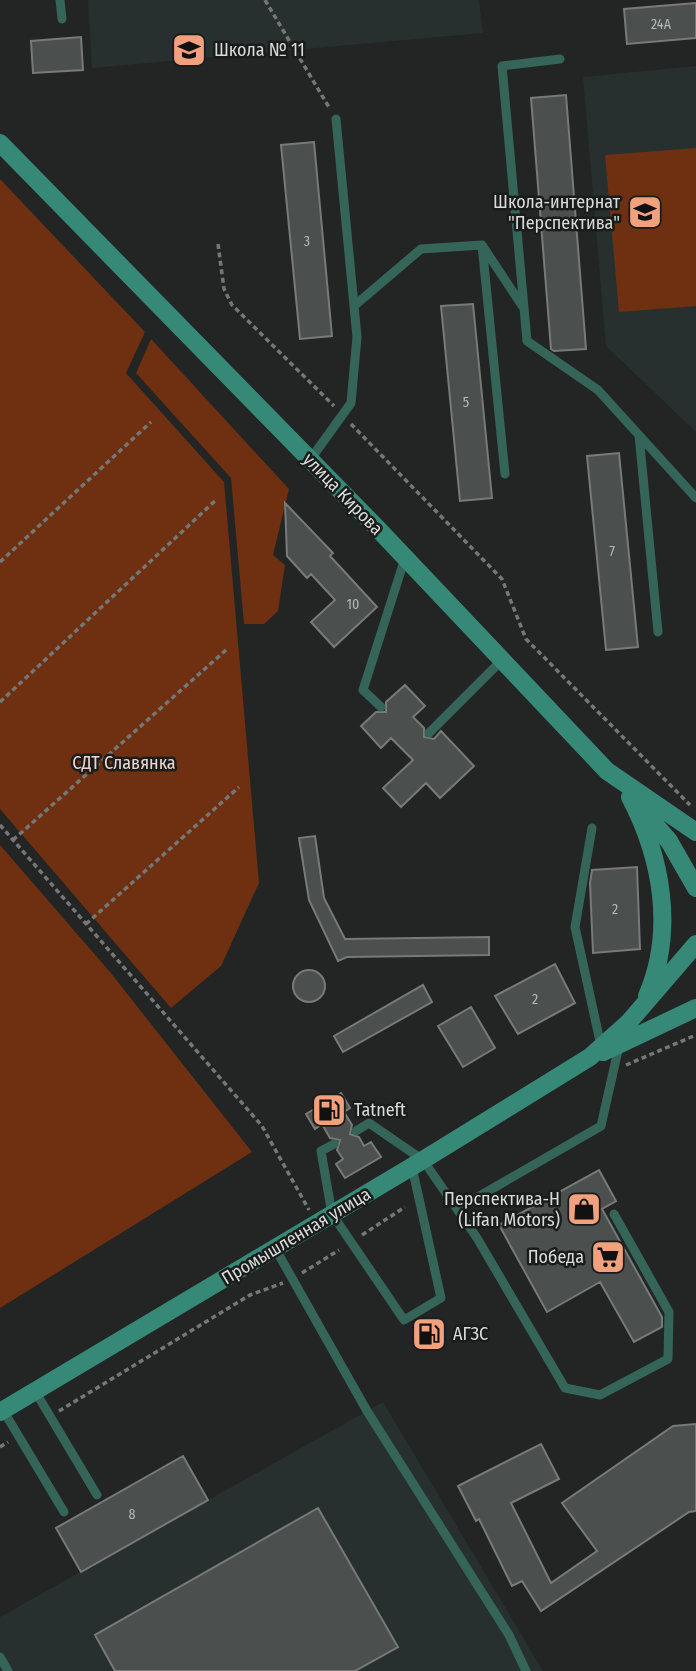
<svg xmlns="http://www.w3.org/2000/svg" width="696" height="1671" font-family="'Fira Sans Condensed',sans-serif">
<rect width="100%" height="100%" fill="#222524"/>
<path fill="#27302e" d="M 88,0 L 479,0 L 483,33 L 92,68 Z
M 696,66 L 696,432 L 606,346 L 583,77 Z
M 383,1402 L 543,1671 L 0,1671 L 0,1617 Z"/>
<path fill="#6e3010" d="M 696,148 L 696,306 L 619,312 L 605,155 Z
M 0,179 L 145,332 L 126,373 L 224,482 L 259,883 L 221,966 L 171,1008 L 0,809 Z
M 151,339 L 289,489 L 273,555 L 285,565 L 278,611 L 264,624 L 244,624 L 231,478 L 136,373 Z
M 0,845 L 110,972 L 252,1152 L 0,1308 Z"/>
<path fill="#4b4f4e" stroke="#777a79" stroke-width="2" d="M 696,3 L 696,38 L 627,44 L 624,9 Z
M 81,37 L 83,70 L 33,73 L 31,41 Z
M 566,95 L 586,349 L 554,351 L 551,349 L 531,98 Z
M 314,142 L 332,336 L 300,339 L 281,145 Z
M 473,304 L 492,498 L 460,501 L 441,306 Z
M 619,453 L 638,647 L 606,650 L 587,456 Z
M 285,503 L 333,553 L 330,556 L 377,607 L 334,647 L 311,622 L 335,600 L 311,574 L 307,578 L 287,556 Z
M 405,685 L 425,706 L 413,717 L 424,728 L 424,737 L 434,739 L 441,731 L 474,766 L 440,798 L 426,783 L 401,807 L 383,788 L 413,760 L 391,738 L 381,748 L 361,726 L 376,712 L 386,712 L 386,702 Z
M 315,836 L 324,898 L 345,939 L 489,937 L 489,955 L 347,957 L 338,961 L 309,900 L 299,838 Z
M 637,867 L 640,949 L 593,953 L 590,883 L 592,870 Z
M 555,964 L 575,1003 L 518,1034 L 495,996 Z
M293 986a16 16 0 1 1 32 0a16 16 0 1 1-32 0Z
M 423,985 L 432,1002 L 343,1052 L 334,1036 Z
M 471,1007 L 495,1048 L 463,1067 L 438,1026 Z
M 341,1093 L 350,1108 L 344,1112 L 352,1125 L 350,1134 L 359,1137 L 364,1146 L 371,1142 L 381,1157 L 345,1178 L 336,1164 L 343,1159 L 337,1150 L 340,1140 L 330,1138 L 322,1124 L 315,1129 L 306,1114 Z
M 599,1170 L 616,1201 L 602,1209 L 662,1317 L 662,1327 L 634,1342 L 600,1282 L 547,1312 L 499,1225 Z
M 696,1424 L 696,1511 L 689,1512 L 541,1611 L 522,1581 L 512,1586 L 479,1519 L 476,1521 L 458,1486 L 541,1444 L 559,1479 L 511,1503 L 551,1583 L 597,1551 L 562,1503 L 673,1426 Z
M 183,1456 L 208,1500 L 81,1572 L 56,1528 Z
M 318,1508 L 398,1647 L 355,1671 L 115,1671 L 95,1635 Z"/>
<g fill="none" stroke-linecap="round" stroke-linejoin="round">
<path stroke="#747776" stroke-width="3.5" stroke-dasharray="5 3.5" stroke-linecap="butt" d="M 265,0 L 330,109
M 218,244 L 224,289 L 232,305 L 334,406
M 351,424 L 502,579 L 526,639 L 690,805
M 0,562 L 151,422
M 0,702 L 217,499
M 0,825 L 262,1126 L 309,1210
M 13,840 L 226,650
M 86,924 L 239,787
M 626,1065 L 696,1035
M 362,1235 L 405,1207
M 302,1273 L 339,1250
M 59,1411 L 250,1295 L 283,1283
M 0,1447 L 8,1442"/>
<path stroke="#356559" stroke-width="9" d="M 60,0 L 62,19
M 560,59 L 502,66 L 527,341 L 598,390 L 696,498
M 482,245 L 505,474
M 354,306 L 421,249 L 482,245 L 523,307
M 639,435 L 658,632
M 310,460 L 351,403 L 357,337 L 336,119
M 381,707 L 363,690 L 405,558
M 429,733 L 502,660
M 592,828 L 575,927 L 601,1046
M 356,1131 L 369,1123 L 423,1160 L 477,1238 L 565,1388 L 600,1395 L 668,1359 L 669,1312 L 614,1214
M 334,1144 L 321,1151 L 332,1214 L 404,1320 L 441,1298 L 412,1167
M 457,1209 L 601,1126 L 619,1046
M 275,1248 L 367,1411 L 509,1635 L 526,1671
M 35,1391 L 97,1495
M 3,1410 L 64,1512
M 0,1657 L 8,1671"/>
<path stroke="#378977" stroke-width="18" d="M 0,143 L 379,530 L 607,771 L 696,832
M 630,797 C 662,858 675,931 647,996
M 644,812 L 669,841 L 696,888
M 603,1052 L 696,1008
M 0,1412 L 423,1160 L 590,1057 L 628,1023 L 696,944"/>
</g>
<defs>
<g id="school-square" transform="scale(1.75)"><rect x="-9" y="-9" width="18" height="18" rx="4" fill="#f2a17e" stroke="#191c1b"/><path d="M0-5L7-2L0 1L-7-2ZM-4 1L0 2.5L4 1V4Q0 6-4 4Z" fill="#111"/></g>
<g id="fuel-square" transform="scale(1.75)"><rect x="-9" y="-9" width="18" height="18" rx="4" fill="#f2a17e" stroke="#191c1b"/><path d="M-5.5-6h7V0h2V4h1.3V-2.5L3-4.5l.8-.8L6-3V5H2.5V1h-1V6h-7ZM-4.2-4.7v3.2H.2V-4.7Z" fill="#111"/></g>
<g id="shop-square" transform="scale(1.75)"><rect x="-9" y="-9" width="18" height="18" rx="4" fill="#f2a17e" stroke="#191c1b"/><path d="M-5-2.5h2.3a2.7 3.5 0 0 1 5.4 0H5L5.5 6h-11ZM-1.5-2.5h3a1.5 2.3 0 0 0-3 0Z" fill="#111"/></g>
<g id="supermarket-square" transform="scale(1.75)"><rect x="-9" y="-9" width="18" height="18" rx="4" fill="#f2a17e" stroke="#191c1b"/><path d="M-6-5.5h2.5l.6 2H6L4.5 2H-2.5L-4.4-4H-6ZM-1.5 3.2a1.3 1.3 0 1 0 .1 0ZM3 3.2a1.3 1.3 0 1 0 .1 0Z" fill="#111"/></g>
</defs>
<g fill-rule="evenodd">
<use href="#school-square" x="189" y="50"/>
<use href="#school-square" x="645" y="212"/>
<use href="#fuel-square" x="329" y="1110"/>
<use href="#shop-square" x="584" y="1209"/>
<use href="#supermarket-square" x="608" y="1257"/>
<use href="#fuel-square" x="429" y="1334"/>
</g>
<g text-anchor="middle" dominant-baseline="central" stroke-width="5" stroke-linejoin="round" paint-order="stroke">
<g font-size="14" fill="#b6b8b7">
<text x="661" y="24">24А</text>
<text x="307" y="241">3</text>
<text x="466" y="402">5</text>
<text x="612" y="551">7</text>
<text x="353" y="604">10</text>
<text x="615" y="909">2</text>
<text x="535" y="999">2</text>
<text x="132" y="1514">8</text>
</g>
<g font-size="18" fill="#d9dbda" stroke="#191c1b" text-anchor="start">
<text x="214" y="50">Школа № 11</text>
<text x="620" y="202" text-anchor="end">Школа-интернат<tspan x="620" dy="21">"Перспектива"</tspan></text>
<text x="354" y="1110">Tatneft</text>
<text x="560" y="1199" text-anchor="end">Перспектива-Н<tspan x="560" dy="21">(Lifan Motors)</tspan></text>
<text x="584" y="1257" text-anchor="end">Победа</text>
<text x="453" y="1334">АГЗС</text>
</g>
<g font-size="18" fill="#d9dbda" stroke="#191c1b">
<text transform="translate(343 494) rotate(46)">улица Кирова</text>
<text transform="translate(296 1236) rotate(-31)">Промышленная улица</text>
</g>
<g font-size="18" fill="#efd6cc" stroke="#191c1b">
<text x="124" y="763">СДТ Славянка</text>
</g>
</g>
</svg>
